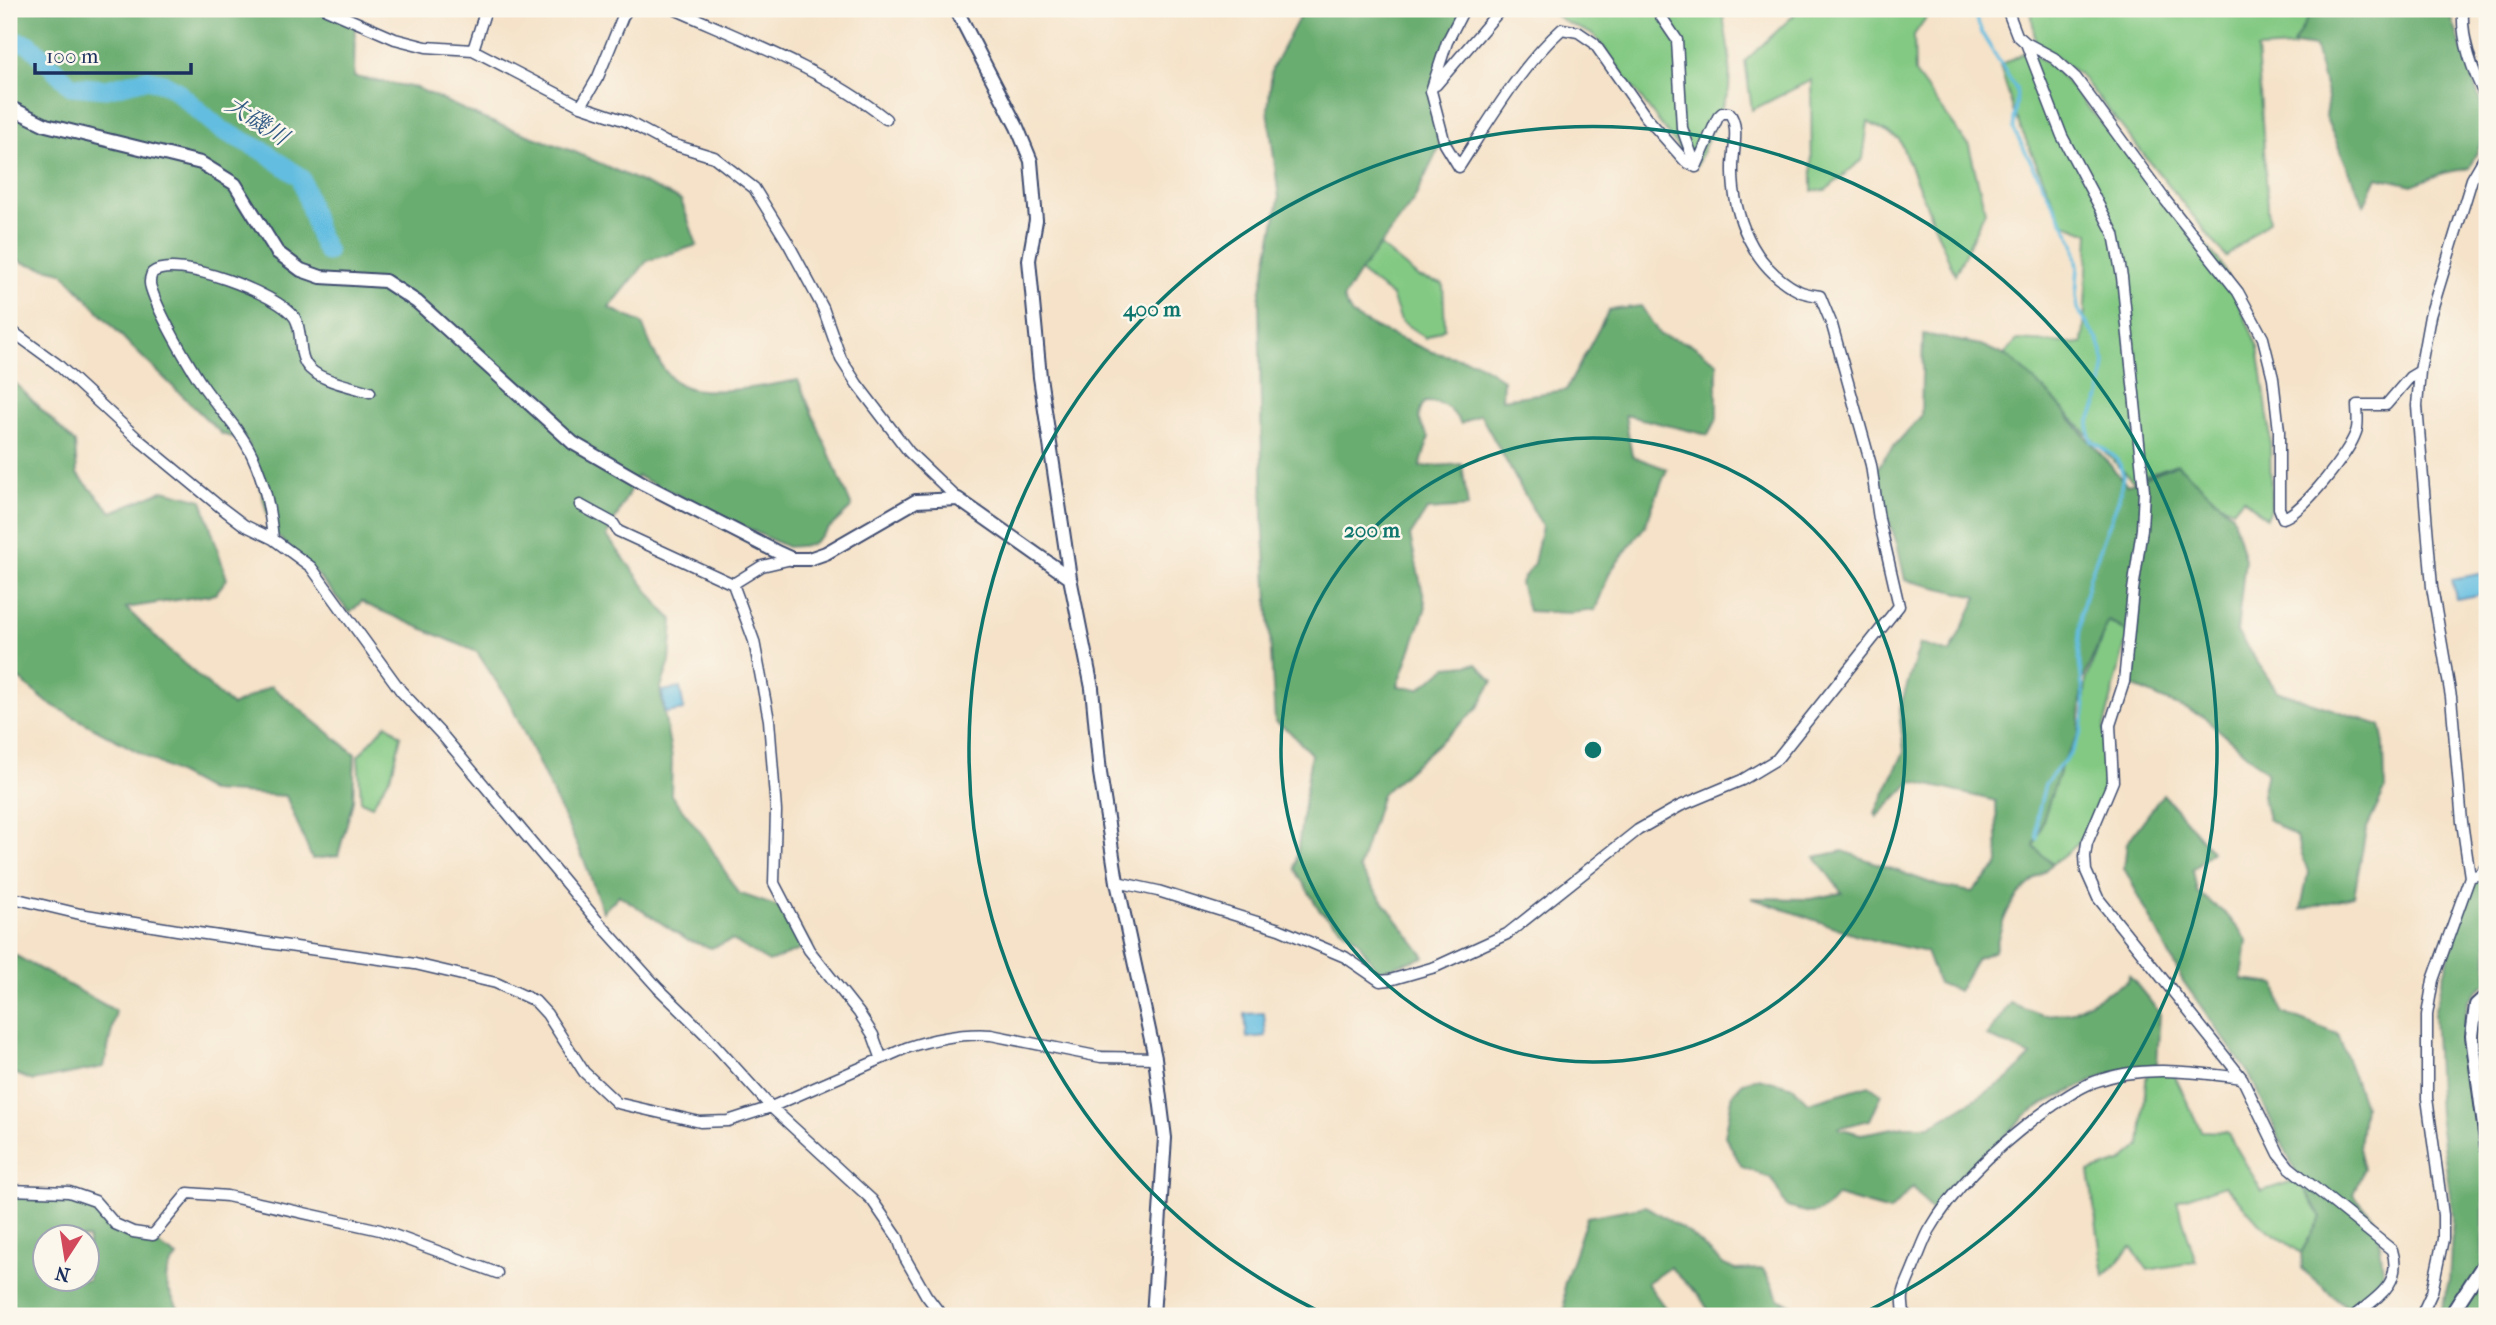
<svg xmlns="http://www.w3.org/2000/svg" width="2496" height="1325" font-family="'IM FELL French Canon','Noto Serif JP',serif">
<rect width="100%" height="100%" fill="#fbf7ec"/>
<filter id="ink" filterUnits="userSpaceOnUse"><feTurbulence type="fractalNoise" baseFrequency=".0143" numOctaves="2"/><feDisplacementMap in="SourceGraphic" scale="14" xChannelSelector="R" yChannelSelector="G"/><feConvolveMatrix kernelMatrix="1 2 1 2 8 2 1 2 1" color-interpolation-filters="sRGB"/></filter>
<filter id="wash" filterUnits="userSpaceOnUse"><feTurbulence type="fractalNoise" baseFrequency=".00686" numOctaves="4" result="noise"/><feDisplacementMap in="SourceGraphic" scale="28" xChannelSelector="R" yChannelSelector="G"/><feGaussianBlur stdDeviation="1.57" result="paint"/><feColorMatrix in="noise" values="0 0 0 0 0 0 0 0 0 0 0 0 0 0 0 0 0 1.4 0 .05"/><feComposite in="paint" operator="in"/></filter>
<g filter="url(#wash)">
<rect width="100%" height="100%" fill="#f5e2c8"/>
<path fill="#83c983" stroke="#4f7c70" stroke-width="2" d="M 1547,9 L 1722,9 L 1730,60 L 1729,90 L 1696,167 L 1691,165 L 1594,35 L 1567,23 Z
M 1788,9 L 1932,9 L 1914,35 L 1915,73 L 1969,146 L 1985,211 L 1955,275 L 1899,139 L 1868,122 L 1863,159 L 1826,190 L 1812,191 L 1811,80 L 1752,110 L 1745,61 L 1794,15 Z
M 2031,9 L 2315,9 L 2294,47 L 2257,49 L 2269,221 L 2226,257 L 2081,76 L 2035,41 Z
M 2028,50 L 2056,70 L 2221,263 L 2258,347 L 2270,430 L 2271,507 L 2266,518 L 2243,498 L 2233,510 L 2212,498 L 2177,464 L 2132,480 L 2062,408 L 2004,355 L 2017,340 L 2083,344 L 2089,233 L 2063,223 L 2014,113 L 2000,66 Z
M 1378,244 L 1418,277 L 1443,284 L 1445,328 L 1426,338 L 1401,321 L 1392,296 L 1360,272 Z
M 2108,621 L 2128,633 L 2104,727 L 2109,782 L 2079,843 L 2052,864 L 2034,847 L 2062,763 L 2082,729 L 2086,681 Z
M 387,724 L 401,736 L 392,773 L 372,806 L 361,801 L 358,756 Z
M 2172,1070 L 2201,1131 L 2227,1132 L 2262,1191 L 2299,1179 L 2321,1217 L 2301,1253 L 2259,1223 L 2225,1185 L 2177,1201 L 2196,1262 L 2148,1270 L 2131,1247 L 2104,1276 L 2089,1172 L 2121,1162 L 2140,1146 L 2147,1071 Z"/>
<path fill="#6aad71" stroke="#426e68" stroke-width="2" fill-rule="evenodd" d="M 9,9 L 320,9 L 355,22 L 354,77 L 417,88 L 484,119 L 575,152 L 681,200 L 697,245 L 647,261 L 609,308 L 642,323 C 649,342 662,376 681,385 C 706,398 771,385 798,380 L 852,507 L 811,545 L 787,547 L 637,476 L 607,536 L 662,609 L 673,620 L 670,662 L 660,690 L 672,758 L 671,795 L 705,838 L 738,893 L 785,909 L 812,945 L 769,962 L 732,940 L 711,948 L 687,940 L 619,895 L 603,912 L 584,860 L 509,701 L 477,652 L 367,605 L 362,601 L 350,613 L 314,571 L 272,531 L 248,442 L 222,434 L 130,345 L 62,272 L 24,263 L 9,256 Z
M 1306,9 L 1463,9 L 1435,80 L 1443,139 L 1414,200 L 1360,272 L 1343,299 L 1352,315 L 1376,328 L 1432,352 L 1476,362 L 1503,379 L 1502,399 L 1566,390 L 1609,310 L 1641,306 L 1660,335 L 1691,344 L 1717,362 L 1717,419 L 1708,435 L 1625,415 L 1632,456 L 1667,469 L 1645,526 L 1610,572 L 1595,610 L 1570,613 L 1528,611 L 1520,583 L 1534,563 L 1542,526 L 1480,414 L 1461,424 C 1451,408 1444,402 1425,402 C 1415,416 1419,423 1429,437 L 1420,467 L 1462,464 L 1468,507 L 1427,510 L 1410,536 L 1426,607 L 1398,686 L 1419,689 L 1447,667 L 1477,664 L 1493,681 L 1477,709 L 1382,794 L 1359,869 L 1425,957 L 1378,971 L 1357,940 L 1320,911 L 1295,869 L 1311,754 L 1289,731 L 1275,722 L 1263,517 L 1259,299 L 1279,199 L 1268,110 L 1272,68 L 1301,14 Z
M 2313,9 L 2452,9 L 2452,19 L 2481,103 L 2487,132 L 2469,168 L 2443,173 L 2412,185 L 2377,177 L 2364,205 L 2325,116 L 2328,98 L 2315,47 L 2293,44 Z
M 1923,334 L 1981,345 L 2010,358 L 2054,399 L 2127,485 L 2177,464 L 2232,514 L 2245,559 L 2237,632 L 2277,691 L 2380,725 L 2384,744 L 2385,790 L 2366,830 L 2354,896 L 2301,910 L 2308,872 L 2296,837 L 2268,819 L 2262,795 L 2267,772 L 2204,717 L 2128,684 L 2131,635 L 2109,620 L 2082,682 L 2079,734 L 2062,763 L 2034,847 L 2052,864 C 2016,896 2006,901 1995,951 L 1977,958 L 1958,991 L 1938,983 L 1926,952 L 1869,939 L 1751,898 L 1810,899 L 1842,893 L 1815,857 L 1843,851 L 1939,886 L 1972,892 L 1998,866 L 1996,801 L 1912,781 L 1877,817 L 1875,813 L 1904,752 L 1899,711 L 1920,644 L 1950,653 L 1977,597 L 1905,580 L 1897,544 L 1873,475 L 1887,454 L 1921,416 Z
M 9,377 L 75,443 L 77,474 L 112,512 L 164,490 L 202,500 L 227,579 L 215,594 L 126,608 L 172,653 L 232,706 L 271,686 L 355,754 L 353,801 L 338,856 L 312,859 L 286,796 L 210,791 L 48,703 L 9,671 Z
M 2163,794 L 2212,851 L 2193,870 L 2197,892 L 2227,915 L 2247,940 L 2242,980 L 2276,984 L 2282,1013 L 2338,1034 L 2364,1106 L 2359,1148 L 2364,1169 L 2353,1194 L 2378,1223 L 2383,1272 L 2377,1289 L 2350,1310 L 2302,1269 L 2301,1253 L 2321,1217 L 2299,1179 L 2249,1074 L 2183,981 L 2124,868 L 2127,843 Z
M 2487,876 L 2487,983 L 2476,991 L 2468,1001 L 2465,1017 L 2466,1045 L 2484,1177 L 2481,1316 L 2440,1316 L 2449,1280 L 2453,1217 L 2439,1115 L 2434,1013 L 2468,886 Z
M 9,952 L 116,1011 L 104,1067 L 33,1081 L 9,1071 Z
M 2129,975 L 2160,1013 L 2157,1064 L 2108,1074 L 2043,1104 L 2025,1116 L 1956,1185 L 1936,1217 L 1913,1187 L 1890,1211 L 1837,1196 C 1819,1219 1813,1214 1787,1207 L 1771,1178 L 1742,1167 L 1725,1136 L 1733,1093 L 1743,1082 L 1758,1078 L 1794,1087 L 1808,1103 L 1869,1085 L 1882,1094 L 1870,1120 L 1838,1128 L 1861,1134 L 1904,1126 L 1930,1126 L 2008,1079 L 2031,1056 L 1987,1036 L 2010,1003 L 2043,1015 L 2070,1013 L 2128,981 Z
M 9,1193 L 74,1196 L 115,1224 L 148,1238 L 177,1257 C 156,1280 170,1291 182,1316 L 9,1316 ZM 46,1238 L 88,1238 L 88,1280 L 46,1280 Z
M 1646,1206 L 1689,1233 L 1724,1265 L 1735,1270 L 1763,1269 L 1779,1299 L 1811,1316 L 1712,1316 L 1700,1297 L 1670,1267 L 1647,1283 L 1671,1316 L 1565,1316 L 1564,1285 L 1587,1217 Z"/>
<path fill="#63bde0" stroke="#3f769f" stroke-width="2" d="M 2485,573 L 2487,593 L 2456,599 L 2452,579 Z
M 680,688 L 684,710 L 665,713 L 662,691 Z
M 1264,1013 L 1266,1036 L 1247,1038 L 1245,1014 Z"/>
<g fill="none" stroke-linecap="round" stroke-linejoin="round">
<path stroke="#63bde0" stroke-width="3.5" d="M 1972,9 L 1984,37 L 2016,89 C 2019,103 2012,116 2014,130 L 2074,243 L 2078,267 L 2076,295 L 2078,310 L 2099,342 L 2105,363 L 2100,397 L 2089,423 L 2089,434 L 2092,441 L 2115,457 L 2120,465 L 2123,476 L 2119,498 L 2090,576 L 2081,613 L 2078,650 L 2085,710 L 2081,733 L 2072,751 L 2045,784 L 2037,818 L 2037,839"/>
<path stroke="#63bde0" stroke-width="19" d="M 9,40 L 29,44 L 71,86 L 106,89 L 146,79 L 163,83 L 174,89 L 220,129 L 265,152 L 301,178 L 319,236 L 327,252"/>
</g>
</g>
<g filter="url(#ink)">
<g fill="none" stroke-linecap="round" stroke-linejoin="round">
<g stroke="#3c4a6e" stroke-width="13">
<path id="minor" d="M 326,9 L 395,39 L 426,47 L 473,50 L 581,106 L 626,121 L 665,142 L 714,157 L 754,188 L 788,243 L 823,308 L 841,359 L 857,384 L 909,452 L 958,499
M 674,9 C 746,41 824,70 886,119
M 1464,9 L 1447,42 L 1431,91 L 1445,144 L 1459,167 C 1490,119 1520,67 1562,29 L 1578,32 L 1594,43 L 1646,117 L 1685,161 L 1696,167
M 1656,9 L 1677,40 L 1682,128 L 1696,167
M 2007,9 L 2017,35 L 2026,43 L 2054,58 L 2076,78 L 2166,201 L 2238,292 L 2263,338 L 2273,378 L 2279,431 L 2279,508 L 2283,518 C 2303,512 2349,453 2356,432 C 2359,425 2357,413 2357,405 L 2386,405 L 2410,377 L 2420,371
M 2463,9 C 2461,41 2473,72 2487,100
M 2026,43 L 2062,136 L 2114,234 L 2122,277 L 2144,491 L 2142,529 L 2133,590 L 2124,682 L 2110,725 L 2113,781 L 2087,843 L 2085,856 L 2086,871 L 2098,898 L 2242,1078 L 2279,1154 L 2289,1167 L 2392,1250 C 2403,1284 2377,1297 2354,1316
M 473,50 L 486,9
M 1436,85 L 1501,9
M 581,106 L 598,77 L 623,16 L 628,9
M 9,329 L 57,364 L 138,439 L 219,506 L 244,525 L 273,539 L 311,567 L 401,691 L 443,736 L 595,918 L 658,988 L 706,1035 L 771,1107 L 872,1200 L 898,1238 L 905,1258 L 926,1295 L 942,1316
M 580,505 L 613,523 L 618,531 L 733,584 L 754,641 L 769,720 L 776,811 L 774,883 L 809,950 L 859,1013 L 873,1035 L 881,1057
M 273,539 C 270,509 265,483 252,455 C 240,430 221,411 205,389 C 189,366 159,314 151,288 C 149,283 150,278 152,273 C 175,254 279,294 295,318 C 304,333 296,356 310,369 C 322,381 354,387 370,392
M 733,584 L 762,566 L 792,559
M 2470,877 L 2481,874 L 2487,864
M 1117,882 L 1158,891 L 1279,929 L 1345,957 L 1380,981 L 1390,980 L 1435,967 L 1507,934 L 1638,830 L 1680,806 L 1742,780 L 1777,759 L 1899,606 L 1879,519 L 1871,465 L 1832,325 L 1820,296 C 1814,295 1805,294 1799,291 C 1753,268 1732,215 1733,167 C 1733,152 1740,124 1729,113 L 1722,113 L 1718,117 L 1696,167
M 9,897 L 80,914 L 177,930 L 415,964 L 496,983 L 535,1001 L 547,1014 L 584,1072 L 617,1103 L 700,1122 L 728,1121 L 771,1107 L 906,1048 C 933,1039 962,1033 991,1035 L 1101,1057 L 1155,1058
M 9,1190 L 69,1192 L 95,1201 L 115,1224 L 133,1232 L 153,1235 L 188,1193 L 227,1196 L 380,1230 L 497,1273
M 1905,1316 C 1899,1293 1906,1287 1914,1266 C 1919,1255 1923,1242 1929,1231 C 1957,1182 2002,1142 2048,1109 C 2063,1099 2077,1088 2094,1082 C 2141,1064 2193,1072 2242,1078
M 2421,1316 L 2432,1292 L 2443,1239 L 2443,1215 L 2427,1098 L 2427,1015 L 2433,980 L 2470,877 L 2462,822 L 2451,697 L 2432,587 L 2417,406 L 2420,371 L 2430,316 L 2472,179 L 2487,153"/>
</g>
<g stroke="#3c4a6e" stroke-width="16">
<path id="tertiary" d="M 956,9 L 1017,127 L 1031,161 L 1036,220 L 1029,260 L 1040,377 L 1070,578 L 1092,688 L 1100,773 L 1117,882 L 1155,1058 L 1165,1138 L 1153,1316
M 9,107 L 46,125 L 201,163 L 235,184 L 277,252 L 301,270 L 321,277 L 385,281 L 417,302 L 573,443 L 644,484 L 779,553 L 792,559 L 809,559 L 826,553 L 916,501 L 958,499 L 1070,578
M 2487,995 L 2476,1005 L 2472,1036 L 2487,1149
M 2450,1316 L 2487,1259"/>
</g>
<use href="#minor" stroke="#fff" stroke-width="10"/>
<use href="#tertiary" stroke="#fff" stroke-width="12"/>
</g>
</g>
<g fill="none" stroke="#0f766e" stroke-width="3.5">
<circle cx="1593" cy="750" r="312"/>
<path d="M1329 1316A624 624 0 1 1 1857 1316"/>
</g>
<g text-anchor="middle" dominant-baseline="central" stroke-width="5" stroke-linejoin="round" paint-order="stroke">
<g font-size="23" font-style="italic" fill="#315a85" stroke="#fbf7ec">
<text transform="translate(257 121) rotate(33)">大磯川</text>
</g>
</g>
<circle cx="1593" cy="750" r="10" fill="#0f766e" stroke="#fbf7ec" stroke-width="3.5"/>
<g font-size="21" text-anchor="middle" font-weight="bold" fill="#0f766e" stroke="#fbf7ec" stroke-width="5" stroke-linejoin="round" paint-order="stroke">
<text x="1152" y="316">400 m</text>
<text x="1372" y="537">200 m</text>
</g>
<rect width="2496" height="1325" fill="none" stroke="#fbf7ec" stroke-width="35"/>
<g transform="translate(66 1258) rotate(192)"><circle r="33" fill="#fbf7ec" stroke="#a1a7b3" stroke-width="2"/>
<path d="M0-5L12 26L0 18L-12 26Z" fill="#d1495b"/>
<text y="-10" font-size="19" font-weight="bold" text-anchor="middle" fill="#1b2f5e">N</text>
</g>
<path d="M35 63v10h156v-10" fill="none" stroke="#1b2f5e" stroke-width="3.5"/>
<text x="46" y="63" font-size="21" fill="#1b2f5e" stroke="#fbf7ec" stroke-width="5" paint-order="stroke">100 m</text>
</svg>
